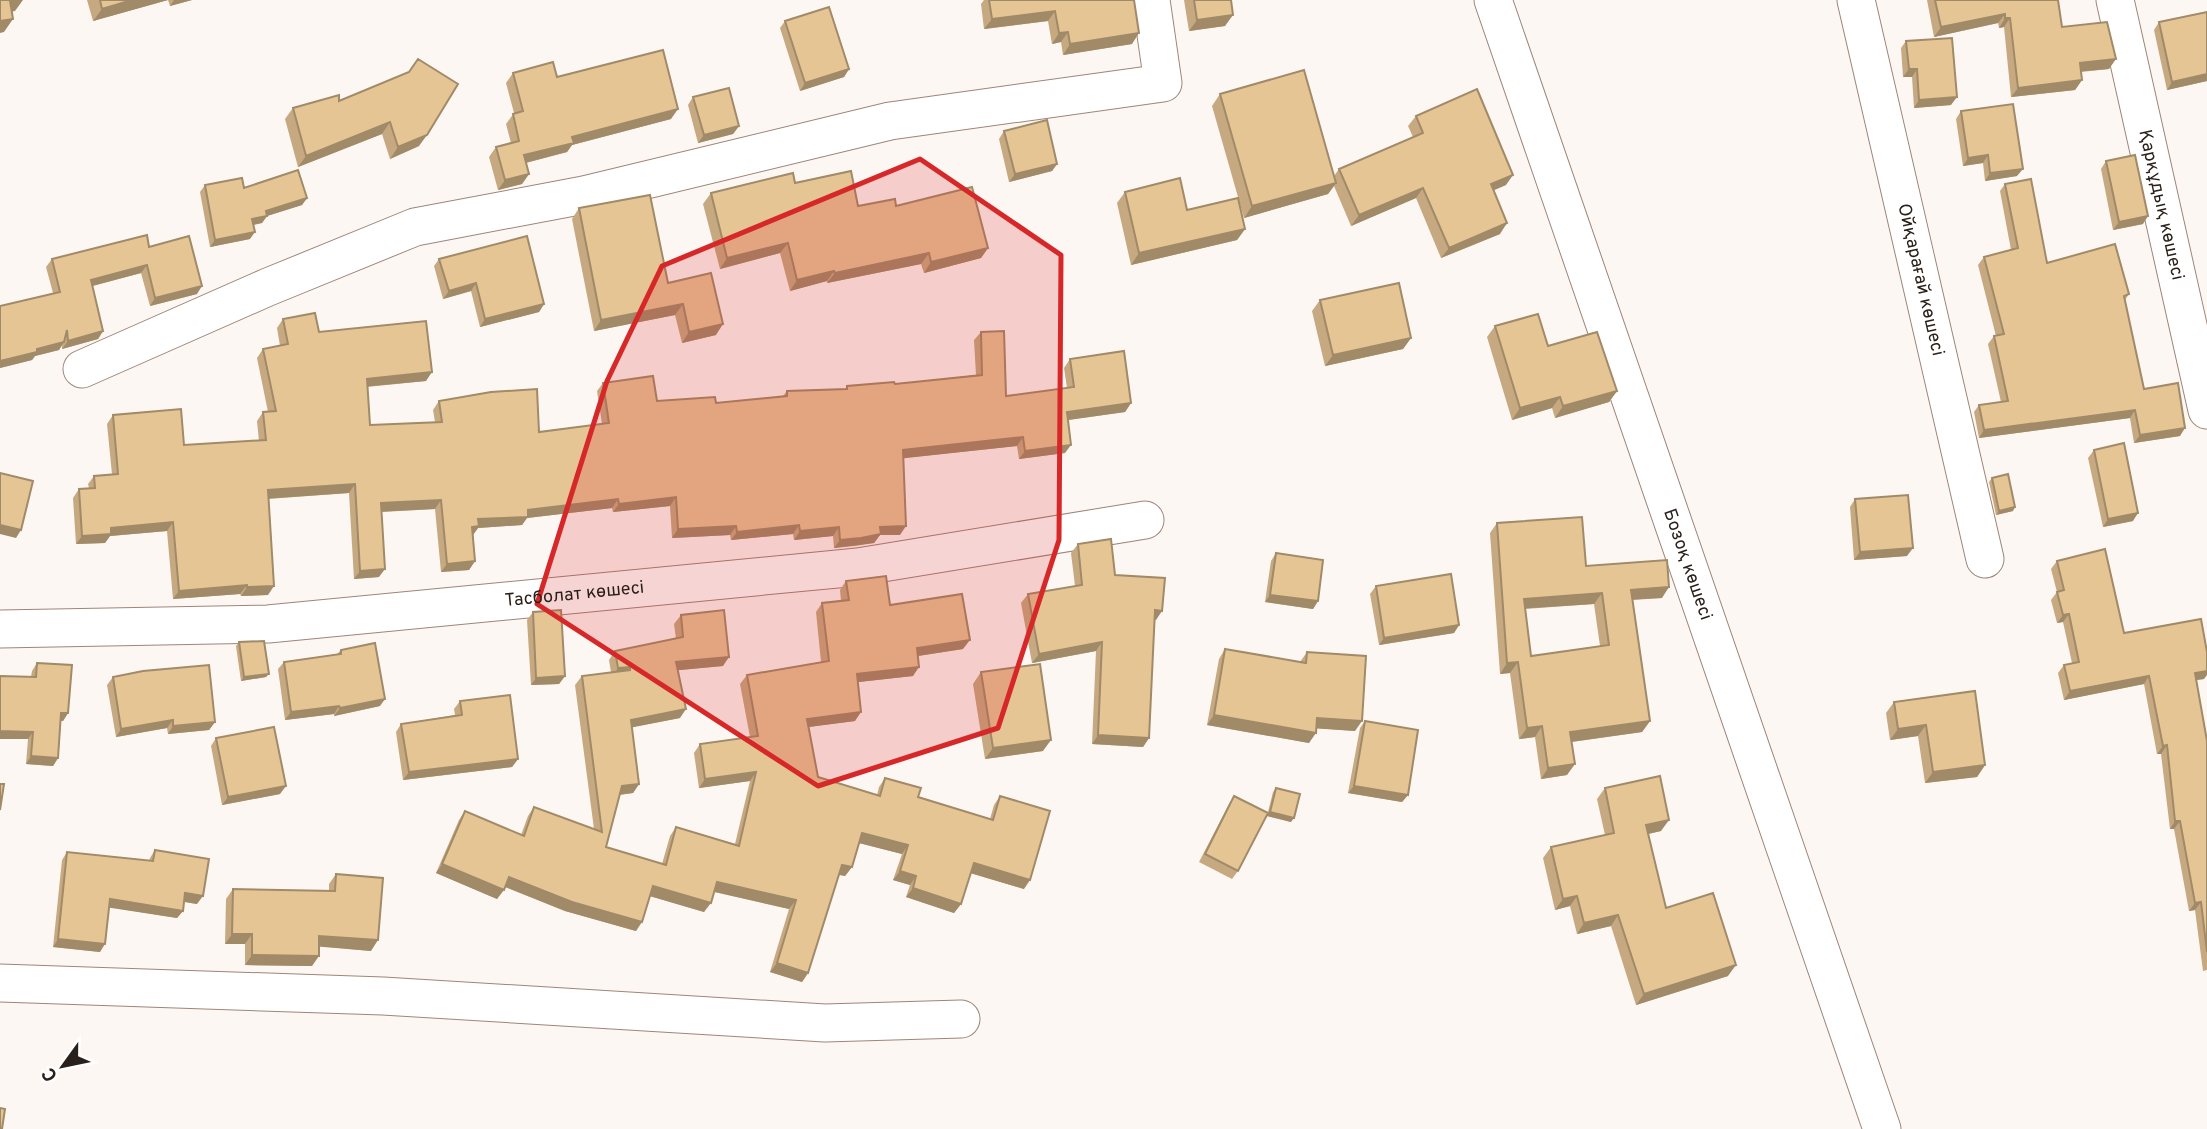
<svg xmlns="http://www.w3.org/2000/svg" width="2207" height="1129" font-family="Overpass,sans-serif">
<rect width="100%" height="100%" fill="#fdf7f4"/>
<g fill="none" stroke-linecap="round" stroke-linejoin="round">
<g stroke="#9e8578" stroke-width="39">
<g id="minor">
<path id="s1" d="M 1493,0 L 1882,1129"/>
<path id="s2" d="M 1856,0 L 1985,559"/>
<path id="s3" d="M 2115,0 L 2207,410"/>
<path d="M 82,369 L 268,287 L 415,227 L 584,195 L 890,121 L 1163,83 L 1151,0"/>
<path id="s4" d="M 0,629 L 268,624 L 858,567 L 1145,520"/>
<path d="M 0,983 L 383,996 L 825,1023 L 961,1019"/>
</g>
</g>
<use href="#minor" stroke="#fff" stroke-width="37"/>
</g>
<path fill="#c6a980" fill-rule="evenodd" d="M 87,0 L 168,0 L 93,21 Z
M 168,0 L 192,0 L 170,6 Z
M 984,0 L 1134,0 L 1132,44 L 1063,55 L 1061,42 L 1052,44 L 1048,21 L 984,29 L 981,4 Z
M 1184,0 L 1231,0 L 1225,26 L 1189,31 Z
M 1927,0 L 2058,0 L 2062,27 L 2109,69 L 2081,72 L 2082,80 L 2075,90 L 2011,97 L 2004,27 L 1999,28 L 1998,23 L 1934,37 Z
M 785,21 L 849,69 L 844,77 L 800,91 L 780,28 Z
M 2159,22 L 2207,81 L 2167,90 L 2154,30 Z
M 1906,41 L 1951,105 L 1914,108 L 1912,77 L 1903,77 L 1901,48 Z
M 418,59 L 419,146 L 390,159 L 382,134 L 298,167 L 285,119 L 293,108 L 339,101 L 408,73 Z
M 513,73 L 557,77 L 671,119 L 572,145 L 567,152 L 526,163 L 529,174 L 522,184 L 498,190 L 489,157 L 496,147 L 511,143 L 506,124 L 514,113 L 506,83 Z
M 1220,94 L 1334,176 L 1339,169 L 1413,137 L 1408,126 L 1416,116 L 1506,185 L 1493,190 L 1500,234 L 1441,258 L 1416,198 L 1351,226 L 1334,186 L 1328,194 L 1244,218 L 1212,106 Z
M 693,97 L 739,126 L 733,134 L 698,143 L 688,105 Z
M 1961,111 L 2017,176 L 1985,181 L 1983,163 L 1963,166 L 1956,119 Z
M 1004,131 L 1057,164 L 1052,171 L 1009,182 L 999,139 Z
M 2106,161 L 2143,224 L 2113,230 L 2101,169 Z
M 795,183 L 858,206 L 896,206 L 988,248 L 981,258 L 924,273 L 921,264 L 827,283 L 827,281 L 790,291 L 780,253 L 720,269 L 703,204 L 711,193 Z
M 2005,184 L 2047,263 L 2129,294 L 2125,300 L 2144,389 L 2180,436 L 2134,443 L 2130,418 L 1979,438 L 1974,412 L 1979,405 L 2001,402 L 1988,344 L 1994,336 L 1996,336 L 1978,265 L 1984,257 L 2011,250 L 2000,191 Z
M 205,185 L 244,188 L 307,198 L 302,205 L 267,216 L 262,223 L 254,225 L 250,239 L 210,247 L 200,192 Z
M 1125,192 L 1187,210 L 1245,229 L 1237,240 L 1131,265 L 1117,203 Z
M 579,208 L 668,283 L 716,335 L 682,343 L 675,315 L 594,331 L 572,219 Z
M 149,247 L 197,294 L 150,306 L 141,273 L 92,286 L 103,331 L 98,339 L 62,349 L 62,345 L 59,350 L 35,356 L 32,360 L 0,368 L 0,306 L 53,293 L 46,267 L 52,259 Z
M 439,259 L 544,304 L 539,312 L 480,327 L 471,291 L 443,299 L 434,266 Z
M 1320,300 L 1411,338 L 1403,349 L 1325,366 L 1312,311 Z
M 283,319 L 319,332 L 426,381 L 367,387 L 370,425 L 435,422 L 433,410 L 439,401 L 539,432 L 602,424 L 597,391 L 603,383 L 657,401 L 716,403 L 783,396 L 787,391 L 845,389 L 847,386 L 895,384 L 976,375 L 974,340 L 981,332 L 1006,396 L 1067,388 L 1064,368 L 1070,359 L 1131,403 L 1125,412 L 1068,420 L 1065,453 L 1019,459 L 1017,446 L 903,458 L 900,535 L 880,535 L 874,543 L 855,546 L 834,548 L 833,536 L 794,540 L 793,534 L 731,540 L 730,535 L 672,538 L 670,506 L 613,512 L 612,508 L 527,518 L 522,525 L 478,528 L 473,535 L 475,561 L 469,570 L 441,572 L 435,509 L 382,512 L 379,577 L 354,579 L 349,493 L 268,499 L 268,595 L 241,596 L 240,594 L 173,599 L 167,531 L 110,536 L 105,543 L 76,544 L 73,498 L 79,489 L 89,488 L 88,484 L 94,476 L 112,474 L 107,424 L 113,415 L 184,445 L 259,441 L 257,421 L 263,412 L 268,412 L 257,358 L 263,349 L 280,346 L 277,328 Z
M 1495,326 L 1548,346 L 1617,391 L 1609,402 L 1555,418 L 1552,408 L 1512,420 L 1487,337 Z
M 2094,450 L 2133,521 L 2103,527 L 2088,458 Z
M 1992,478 L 2013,511 L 1996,515 L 1989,482 Z
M 1855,499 L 1907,556 L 1854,560 L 1850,507 Z
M 1497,523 L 1586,566 L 1662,598 L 1633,600 L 1650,721 L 1642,732 L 1572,742 L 1567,775 L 1541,779 L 1535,737 L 1519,739 L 1510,673 L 1500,674 L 1490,533 ZM 1594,604 L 1600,646 L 1531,656 L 1525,609 Z
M 1078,544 L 1115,575 L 1156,620 L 1154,620 L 1149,738 L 1143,747 L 1092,744 L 1096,651 L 1032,663 L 1021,603 L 1028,594 L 1075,586 L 1071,553 Z
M 1276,553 L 1318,601 L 1313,609 L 1265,602 L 1271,561 Z
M 2057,561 L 2124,633 L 2204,679 L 2196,680 L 2207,741 L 2207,970 L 2203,971 L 2195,910 L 2189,911 L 2174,829 L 2170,829 L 2161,754 L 2157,754 L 2144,684 L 2064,700 L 2058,673 L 2064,665 L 2072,663 L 2063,622 L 2057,623 L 2051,600 L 2057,592 L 2051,569 Z
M 846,581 L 890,605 L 963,649 L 918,656 L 913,676 L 858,682 L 855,721 L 808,727 L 818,777 L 877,795 L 879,787 L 885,778 L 918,797 L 990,819 L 994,805 L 1000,796 L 1024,889 L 970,873 L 961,904 L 954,913 L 906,897 L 910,885 L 893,880 L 902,854 L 859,843 L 852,867 L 845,876 L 839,875 L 808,973 L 802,982 L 770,972 L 789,909 L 714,892 L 704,912 L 650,896 L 636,931 L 565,911 L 505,887 L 497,899 L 436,873 L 459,820 L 465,811 L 521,835 L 528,816 L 534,807 L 594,829 L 575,685 L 582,676 L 611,672 L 609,660 L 615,651 L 676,639 L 674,624 L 681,615 L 723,666 L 678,670 L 680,718 L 632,727 L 639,784 L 633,793 L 620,795 L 606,847 L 662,864 L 670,836 L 676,827 L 735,844 L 750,781 L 699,788 L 694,753 L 700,744 L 750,737 L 740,684 L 747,675 L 821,662 L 816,612 L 822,603 L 841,601 L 840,590 Z
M 1376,586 L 1459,625 L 1454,633 L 1379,645 L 1370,594 Z
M 533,612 L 565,676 L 559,684 L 531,685 L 527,620 Z
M 239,642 L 266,677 L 241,681 L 236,646 Z
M 1225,649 L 1300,662 L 1307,652 L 1355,731 L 1316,728 L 1309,743 L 1207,725 L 1219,659 Z
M 341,650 L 380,706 L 334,716 L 334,714 L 285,720 L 278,669 L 284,662 L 337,654 Z
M 37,663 L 68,713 L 63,721 L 61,721 L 58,758 L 53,766 L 26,764 L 28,739 L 0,739 L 0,676 L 31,677 L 32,671 Z
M 981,672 L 1043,751 L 985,759 L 973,684 Z
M 113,677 L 215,722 L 209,730 L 168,734 L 167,728 L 116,737 L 107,685 Z
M 460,701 L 518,759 L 512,767 L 403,780 L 396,732 L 401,724 L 455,715 L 454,709 Z
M 1894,702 L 1985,765 L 1977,777 L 1925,783 L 1918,736 L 1890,740 L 1886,713 Z
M 1365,721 L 1408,795 L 1402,802 L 1348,793 L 1360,728 Z
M 216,738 L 280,794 L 222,805 L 211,746 Z
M 1276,788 L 1291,822 L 1267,816 L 1273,792 Z
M 1605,788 L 1661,831 L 1648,834 L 1666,908 L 1728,976 L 1636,1005 L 1611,926 L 1577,934 L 1570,906 L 1555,910 L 1543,858 L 1551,847 L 1605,835 L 1597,799 Z
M 1234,796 L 1238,871 L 1232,879 L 1199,862 L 1229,804 Z
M 155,850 L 197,904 L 184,902 L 183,911 L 177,918 L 109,907 L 100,952 L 53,947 L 62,860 L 67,852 L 149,861 L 150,858 Z
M 336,874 L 371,951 L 319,946 L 312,966 L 245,965 L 245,944 L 225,944 L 226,899 L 233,889 L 329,891 L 329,884 Z"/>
<path fill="#a18a68" d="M 16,0 L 23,0 L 15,11 L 1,14 L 10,1 Z
M 132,0 L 168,0 L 93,21 L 102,9 Z
M 174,0 L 192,0 L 170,6 Z
M 1055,11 L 1048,21 L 984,29 L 992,19 Z
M 2005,14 L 1998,23 L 1934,37 L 1941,27 Z
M 1233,15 L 1225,26 L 1189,31 L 1197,20 Z
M 2005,18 L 2010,18 L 2004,27 L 1999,28 Z
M 13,19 L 4,32 L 0,33 L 0,21 Z
M 1068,32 L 1061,42 L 1052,44 L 1059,33 Z
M 1139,33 L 1132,44 L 1063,55 L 1070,44 Z
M 2116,59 L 2109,69 L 2074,72 L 2080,63 Z
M 849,69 L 844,77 L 800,91 L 805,83 Z
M 1909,69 L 1917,69 L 1912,77 L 1903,77 Z
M 2207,74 L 2207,81 L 2167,90 L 2172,82 Z
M 2082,80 L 2075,90 L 2011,97 L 2018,88 Z
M 1957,97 L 1951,105 L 1914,108 L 1919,100 Z
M 678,109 L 671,119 L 572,145 L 567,152 L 517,165 L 524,155 L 572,137 Z
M 390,122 L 382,134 L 298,167 L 306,156 Z
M 739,126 L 733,134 L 698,143 L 704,135 Z
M 427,135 L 419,146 L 390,159 L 398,147 Z
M 1988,155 L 1983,163 L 1963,166 L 1968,158 Z
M 1057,164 L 1052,171 L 1009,182 L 1015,174 Z
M 2023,169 L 2017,176 L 1985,181 L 1990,173 Z
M 529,174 L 522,184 L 498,190 L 505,180 Z
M 1513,175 L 1506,185 L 1483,195 L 1491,184 Z
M 1336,183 L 1328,194 L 1244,218 L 1252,206 Z
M 1423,188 L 1416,198 L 1351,226 L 1359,215 Z
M 307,198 L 302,205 L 267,216 L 262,223 L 247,226 L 252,219 L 266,211 Z
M 2148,216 L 2143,224 L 2113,230 L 2119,222 Z
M 1507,223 L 1500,234 L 1441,258 L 1449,248 Z
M 1245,229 L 1237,240 L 1131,265 L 1139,253 Z
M 255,232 L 250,239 L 210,247 L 215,240 Z
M 788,243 L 780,253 L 720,269 L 727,258 Z
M 988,248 L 981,258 L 924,273 L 931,262 Z
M 929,253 L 921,264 L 827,283 L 835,273 Z
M 147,265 L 141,273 L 85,288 L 91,280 Z
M 834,271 L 827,281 L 790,291 L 797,280 Z
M 476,283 L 471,291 L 443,299 L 449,291 Z
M 202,286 L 197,294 L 150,306 L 155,298 Z
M 544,304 L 539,312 L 480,327 L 485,319 Z
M 683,304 L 675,315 L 594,331 L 601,320 Z
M 723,324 L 716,335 L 682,343 L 689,332 Z
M 103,331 L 98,339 L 62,349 L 68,341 Z
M 1411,338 L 1403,349 L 1325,366 L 1333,355 Z
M 64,342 L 59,350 L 35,356 L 32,360 L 0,368 L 0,361 L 37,349 Z
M 432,372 L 426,381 L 361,387 L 367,379 Z
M 1617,391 L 1609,402 L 1555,418 L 1563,406 Z
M 1560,397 L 1552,408 L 1512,420 L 1520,408 Z
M 1131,403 L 1125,412 L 1061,421 L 1067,412 Z
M 2135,410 L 2130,418 L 1979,438 L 1984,430 Z
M 2185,428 L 2180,436 L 2134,443 L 2140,435 Z
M 1023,437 L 1017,446 L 897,459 L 903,450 Z
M 1071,445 L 1065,453 L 1019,459 L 1025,451 Z
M 355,484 L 349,493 L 262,499 L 268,490 Z
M 676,497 L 670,506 L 613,512 L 619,504 Z
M 618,499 L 612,508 L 527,518 L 522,525 L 478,528 L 473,535 L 472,527 L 478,519 L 528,510 Z
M 441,500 L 435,509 L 375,512 L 381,503 Z
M 2015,507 L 2013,511 L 1996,515 L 1999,511 Z
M 2138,513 L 2133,521 L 2103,527 L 2108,519 Z
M 173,522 L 167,531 L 110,536 L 105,543 L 76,544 L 82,536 L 111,528 Z
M 0,525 L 21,530 L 16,538 L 0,534 Z
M 799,525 L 793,534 L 731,540 L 737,532 Z
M 736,526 L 730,535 L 672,538 L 678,529 Z
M 906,526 L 900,535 L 880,535 L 874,543 L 834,548 L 840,540 L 880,527 Z
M 839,527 L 833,536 L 794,540 L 800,531 Z
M 1913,548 L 1907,556 L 1854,560 L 1860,552 Z
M 475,561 L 469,570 L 441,572 L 447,564 Z
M 385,569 L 379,577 L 354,579 L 360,571 Z
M 247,585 L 240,594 L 173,599 L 179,591 Z
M 274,586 L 268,595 L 241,596 L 247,587 Z
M 1669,587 L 1662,598 L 1623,600 L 1631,590 Z
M 1602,593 L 1594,604 L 1517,609 L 1524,599 Z
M 1270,595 L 1318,601 L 1313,609 L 1265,602 Z
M 1155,610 L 1162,611 L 1156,620 L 1148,619 Z
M 2069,614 L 2063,622 L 2057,623 L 2063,615 Z
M 1459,625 L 1454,633 L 1379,645 L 1384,638 Z
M 970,640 L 963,649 L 911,657 L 917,648 Z
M 1102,642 L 1096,651 L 1032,663 L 1039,654 Z
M 729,657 L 723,666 L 670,671 L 676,662 Z
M 1518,662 L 1510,673 L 1500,674 L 1507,663 Z
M 630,667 L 623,676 L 612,677 L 618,668 Z
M 919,667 L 913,676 L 850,683 L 857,674 Z
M 2207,671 L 2207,675 L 2204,679 L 2189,681 L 2195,673 Z
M 269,674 L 266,677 L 241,681 L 244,677 Z
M 565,676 L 559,684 L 531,685 L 536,678 Z
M 2149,676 L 2144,684 L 2064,700 L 2070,691 Z
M 385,699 L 380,706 L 334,716 L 340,708 Z
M 339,706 L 334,714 L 285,720 L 291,712 Z
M 686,709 L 680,718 L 624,729 L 631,720 Z
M 861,712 L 855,721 L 801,728 L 807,719 Z
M 61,713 L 68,713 L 63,721 L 56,720 Z
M 1214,715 L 1316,733 L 1309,743 L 1207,725 Z
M 1317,718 L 1362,721 L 1355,731 L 1310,728 Z
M 173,720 L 167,728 L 116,737 L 121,729 Z
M 1650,721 L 1642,732 L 1563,743 L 1570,732 Z
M 215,722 L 209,730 L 168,734 L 173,726 Z
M 1926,725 L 1918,736 L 1890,740 L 1898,729 Z
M 1542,726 L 1535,737 L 1519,739 L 1527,728 Z
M 0,731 L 33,732 L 28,739 L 0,739 Z
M 1098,735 L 1149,738 L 1143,747 L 1092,744 Z
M 1051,740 L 1043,751 L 985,759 L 993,748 Z
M 2167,745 L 2161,754 L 2157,754 L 2163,746 Z
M 31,756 L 58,758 L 53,766 L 26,764 Z
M 518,759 L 512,767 L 403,780 L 409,772 Z
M 1575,764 L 1567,775 L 1541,779 L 1548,768 Z
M 1985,765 L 1977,777 L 1925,783 L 1933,772 Z
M 756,772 L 750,781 L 699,788 L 705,779 Z
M 639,784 L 633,793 L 616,795 L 622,786 Z
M 286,786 L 280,794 L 222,805 L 228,797 Z
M 1354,786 L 1408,795 L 1402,802 L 1348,793 Z
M 1270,812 L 1294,818 L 1291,822 L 1267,816 Z
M 1669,820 L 1661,831 L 1639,836 L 1646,825 Z
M 2175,821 L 2180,821 L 2174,829 L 2170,829 Z
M 862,833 L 908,845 L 902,854 L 855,842 Z
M 974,863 L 1030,880 L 1024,889 L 967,872 Z
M 442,864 L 504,890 L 497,899 L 436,873 Z
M 842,865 L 852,867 L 845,876 L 836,874 Z
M 900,871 L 916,876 L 910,885 L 893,880 Z
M 509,877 L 642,922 L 636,931 L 565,911 L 503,886 Z
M 717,882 L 796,900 L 789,909 L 711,891 Z
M 653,886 L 711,903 L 704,912 L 646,895 Z
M 913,888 L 961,904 L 954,913 L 906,897 Z
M 185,893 L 203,896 L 197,904 L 180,901 Z
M 1577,896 L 1570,906 L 1555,910 L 1563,899 Z
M 110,899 L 183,911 L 177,918 L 105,907 Z
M 2201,902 L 2195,910 L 2189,911 L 2195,903 Z
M 1618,915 L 1611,926 L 1577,934 L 1584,923 Z
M 232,934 L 252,934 L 245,944 L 225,944 Z
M 319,936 L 378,940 L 371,951 L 312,946 Z
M 58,939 L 105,944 L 100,952 L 53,947 Z
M 252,955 L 319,956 L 312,966 L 245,965 Z
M 777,963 L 808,973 L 802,982 L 770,972 Z
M 1736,965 L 1728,976 L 1636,1005 L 1644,994 Z"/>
<path fill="#e6c595" stroke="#a18a68" stroke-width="2" fill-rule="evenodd" d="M 0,0 L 16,0 L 10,1 L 13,19 L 0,21 Z
M 100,0 L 132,0 L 102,9 Z
M 989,0 L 1134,0 L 1139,33 L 1070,44 L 1068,32 L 1059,33 L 1055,11 L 992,19 Z
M 1194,0 L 1231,0 L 1233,15 L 1197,20 Z
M 1935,0 L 2058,0 L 2062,27 L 2107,22 L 2116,59 L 2080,63 L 2082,80 L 2018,88 L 2010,18 L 2005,18 L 2005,14 L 1941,27 Z
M 829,7 L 849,69 L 805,83 L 785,21 Z
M 2207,12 L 2207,74 L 2172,82 L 2159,22 Z
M 1952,38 L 1957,97 L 1919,100 L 1917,69 L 1909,69 L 1906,41 Z
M 663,50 L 678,109 L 572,137 L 574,143 L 524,155 L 529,174 L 505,180 L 496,147 L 519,141 L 513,114 L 523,111 L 513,73 L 553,62 L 557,77 Z
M 418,59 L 458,84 L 427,135 L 398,147 L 390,122 L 306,156 L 293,108 L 339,95 L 339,101 L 409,72 Z
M 1304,70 L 1336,183 L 1252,206 L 1220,94 Z
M 729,88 L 739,126 L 704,135 L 693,97 Z
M 1477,89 L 1513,175 L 1491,184 L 1507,223 L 1449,248 L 1423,188 L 1359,215 L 1339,169 L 1423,133 L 1416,116 Z
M 2013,104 L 2023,169 L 1990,173 L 1988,155 L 1968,158 L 1961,111 Z
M 1047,120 L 1057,164 L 1015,174 L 1004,131 Z
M 2135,155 L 2148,216 L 2119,222 L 2106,161 Z
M 298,170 L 307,198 L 266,211 L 267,216 L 252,219 L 255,232 L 215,240 L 205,185 L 242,178 L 244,188 Z
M 851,171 L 858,206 L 895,199 L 896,206 L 972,187 L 988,248 L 931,262 L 929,253 L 835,273 L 834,271 L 797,280 L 788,243 L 727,258 L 711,193 L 793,173 L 795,183 Z
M 1180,178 L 1187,210 L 1238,198 L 1245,229 L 1139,253 L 1125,192 Z
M 2031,179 L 2047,263 L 2115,244 L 2129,294 L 2124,296 L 2144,389 L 2178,383 L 2185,428 L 2140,435 L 2135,410 L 1984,430 L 1979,405 L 2008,401 L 1994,336 L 2004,334 L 1984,257 L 2018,248 L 2005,184 Z
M 650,195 L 668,283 L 711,273 L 723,324 L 689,332 L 683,304 L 601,320 L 579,208 Z
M 147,235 L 149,247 L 189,236 L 202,286 L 155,298 L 147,265 L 91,280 L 103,331 L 68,341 L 67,330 L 64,342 L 37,349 L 37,352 L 0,361 L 0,306 L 60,292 L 52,259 Z
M 527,236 L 544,304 L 485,319 L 476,283 L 449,291 L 439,259 Z
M 1399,283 L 1411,338 L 1333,355 L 1320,300 Z
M 315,313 L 319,332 L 426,321 L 432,372 L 367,379 L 370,425 L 442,422 L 439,401 L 491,392 L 537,389 L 539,432 L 609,423 L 603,383 L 653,376 L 657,401 L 715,397 L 716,403 L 787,396 L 787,391 L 847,389 L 847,386 L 894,382 L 895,384 L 982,375 L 981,332 L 1004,331 L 1006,396 L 1074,387 L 1070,359 L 1124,351 L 1131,403 L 1067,412 L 1071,445 L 1025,451 L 1023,437 L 903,450 L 906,526 L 880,527 L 881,534 L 861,538 L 840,540 L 839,527 L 800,531 L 799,525 L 737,532 L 736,526 L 678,529 L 676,497 L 619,504 L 618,499 L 528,510 L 528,517 L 478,519 L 479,526 L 472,527 L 475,561 L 447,564 L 441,500 L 381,503 L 385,569 L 360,571 L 355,484 L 268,490 L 274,586 L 247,587 L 247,585 L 179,591 L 173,522 L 111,528 L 111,534 L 82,536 L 79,489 L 95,488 L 94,476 L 118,474 L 113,415 L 181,409 L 184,445 L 266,440 L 263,412 L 276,411 L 263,349 L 288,344 L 283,319 Z
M 1538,314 L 1548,346 L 1597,332 L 1617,391 L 1563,406 L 1560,397 L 1520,408 L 1495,326 Z
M 2124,443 L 2138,513 L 2108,519 L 2094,450 Z
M 0,473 L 33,481 L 21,530 L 0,525 Z
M 2008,474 L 2015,507 L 1999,511 L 1992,478 Z
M 1908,495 L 1913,548 L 1860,552 L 1855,499 Z
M 1582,517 L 1586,566 L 1667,560 L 1669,587 L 1631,590 L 1650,721 L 1570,732 L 1575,764 L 1548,768 L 1542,726 L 1527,728 L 1518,662 L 1507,663 L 1497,523 ZM 1602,593 L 1609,645 L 1531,656 L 1524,599 Z
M 1111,539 L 1115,575 L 1165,578 L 1162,611 L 1155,610 L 1149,738 L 1098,735 L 1102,642 L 1039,654 L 1028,594 L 1082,585 L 1078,544 Z
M 2105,549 L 2124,633 L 2201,619 L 2207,652 L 2207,671 L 2195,673 L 2207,741 L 2207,952 L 2201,902 L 2195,903 L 2180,821 L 2175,821 L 2167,745 L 2163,746 L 2149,676 L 2070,691 L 2064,665 L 2079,662 L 2069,614 L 2063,615 L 2057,592 L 2064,590 L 2057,561 Z
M 1276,553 L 1323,560 L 1318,601 L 1270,595 Z
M 1451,574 L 1459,625 L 1384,638 L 1376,586 Z
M 886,576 L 890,605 L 962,594 L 970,640 L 917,648 L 919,667 L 857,674 L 861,712 L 807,719 L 818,777 L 880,796 L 885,778 L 921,788 L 918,797 L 993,820 L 1000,796 L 1050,811 L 1030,880 L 974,863 L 961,904 L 913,888 L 916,876 L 900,871 L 908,845 L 862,833 L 852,867 L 842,865 L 808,973 L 777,963 L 796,900 L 717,882 L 711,903 L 653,886 L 642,922 L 572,902 L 509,877 L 504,890 L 442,864 L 465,811 L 524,836 L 534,807 L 602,832 L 582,676 L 630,670 L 630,667 L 618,668 L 615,651 L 683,637 L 681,615 L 724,610 L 729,657 L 676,662 L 686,709 L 631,720 L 639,784 L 622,786 L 606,847 L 666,865 L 676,827 L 739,846 L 756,772 L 705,779 L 700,744 L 758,736 L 747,675 L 829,661 L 822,603 L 849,600 L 846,581 Z
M 561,610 L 565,676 L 536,678 L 533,612 Z
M 264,641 L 269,674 L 244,677 L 239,642 Z
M 375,643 L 385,699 L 340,708 L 339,706 L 291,712 L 284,662 L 341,654 L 341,650 Z
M 1225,649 L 1306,663 L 1307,652 L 1366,656 L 1362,721 L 1317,718 L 1316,733 L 1214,715 Z
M 37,663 L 72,665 L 68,713 L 61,713 L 58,758 L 31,756 L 33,732 L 0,731 L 0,676 L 36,677 Z
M 1040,664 L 1051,740 L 993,748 L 981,672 Z
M 209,665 L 215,722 L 173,726 L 173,720 L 121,729 L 113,677 L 143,671 Z
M 1975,691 L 1985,765 L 1933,772 L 1926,725 L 1898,729 L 1894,702 Z
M 510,695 L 518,759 L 409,772 L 401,724 L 462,715 L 460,701 Z
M 1365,721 L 1418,730 L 1408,795 L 1354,786 Z
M 274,727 L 286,786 L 228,797 L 216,738 Z
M 1660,776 L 1669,820 L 1646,825 L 1666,908 L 1713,893 L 1736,965 L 1644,994 L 1618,915 L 1584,923 L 1577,896 L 1563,899 L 1551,847 L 1614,833 L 1605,788 Z
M 0,784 L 4,784 L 0,810 Z
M 1276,788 L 1300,794 L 1294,818 L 1270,812 Z
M 1234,796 L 1268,813 L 1238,871 L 1205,854 Z
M 155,850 L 209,859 L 203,896 L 185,893 L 183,911 L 110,899 L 105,944 L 58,939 L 67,852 L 153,861 Z
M 336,874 L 383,878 L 378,940 L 319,936 L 319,956 L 252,955 L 252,934 L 232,934 L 233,889 L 335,891 Z
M 0,1108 L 5,1109 L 2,1129 L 0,1129 Z"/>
<path fill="#d62828" fill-opacity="0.2" stroke="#d62828" stroke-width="5" stroke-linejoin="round" d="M 920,159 L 1061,255 L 1059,540 L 998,728 L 818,786 L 537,604 L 607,381 L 662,266 Z"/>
<g text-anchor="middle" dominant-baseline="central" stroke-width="5" stroke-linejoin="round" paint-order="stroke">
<g font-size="18" fill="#2a201b" stroke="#fff">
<text stroke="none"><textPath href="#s3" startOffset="210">Қарқұдық көшесі</textPath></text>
<text stroke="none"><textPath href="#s2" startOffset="287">Ойқарағай көшесі</textPath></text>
<text stroke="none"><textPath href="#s1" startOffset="597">Бозоқ көшесі</textPath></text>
<text stroke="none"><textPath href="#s4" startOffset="576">Тасболат көшесі</textPath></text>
</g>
</g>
<g transform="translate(63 1066) rotate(237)" stroke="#ffffff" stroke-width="5" paint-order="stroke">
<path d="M0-5L12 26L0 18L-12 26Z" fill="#2a201b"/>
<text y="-10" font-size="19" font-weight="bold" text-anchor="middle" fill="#2a201b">С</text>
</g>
</svg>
